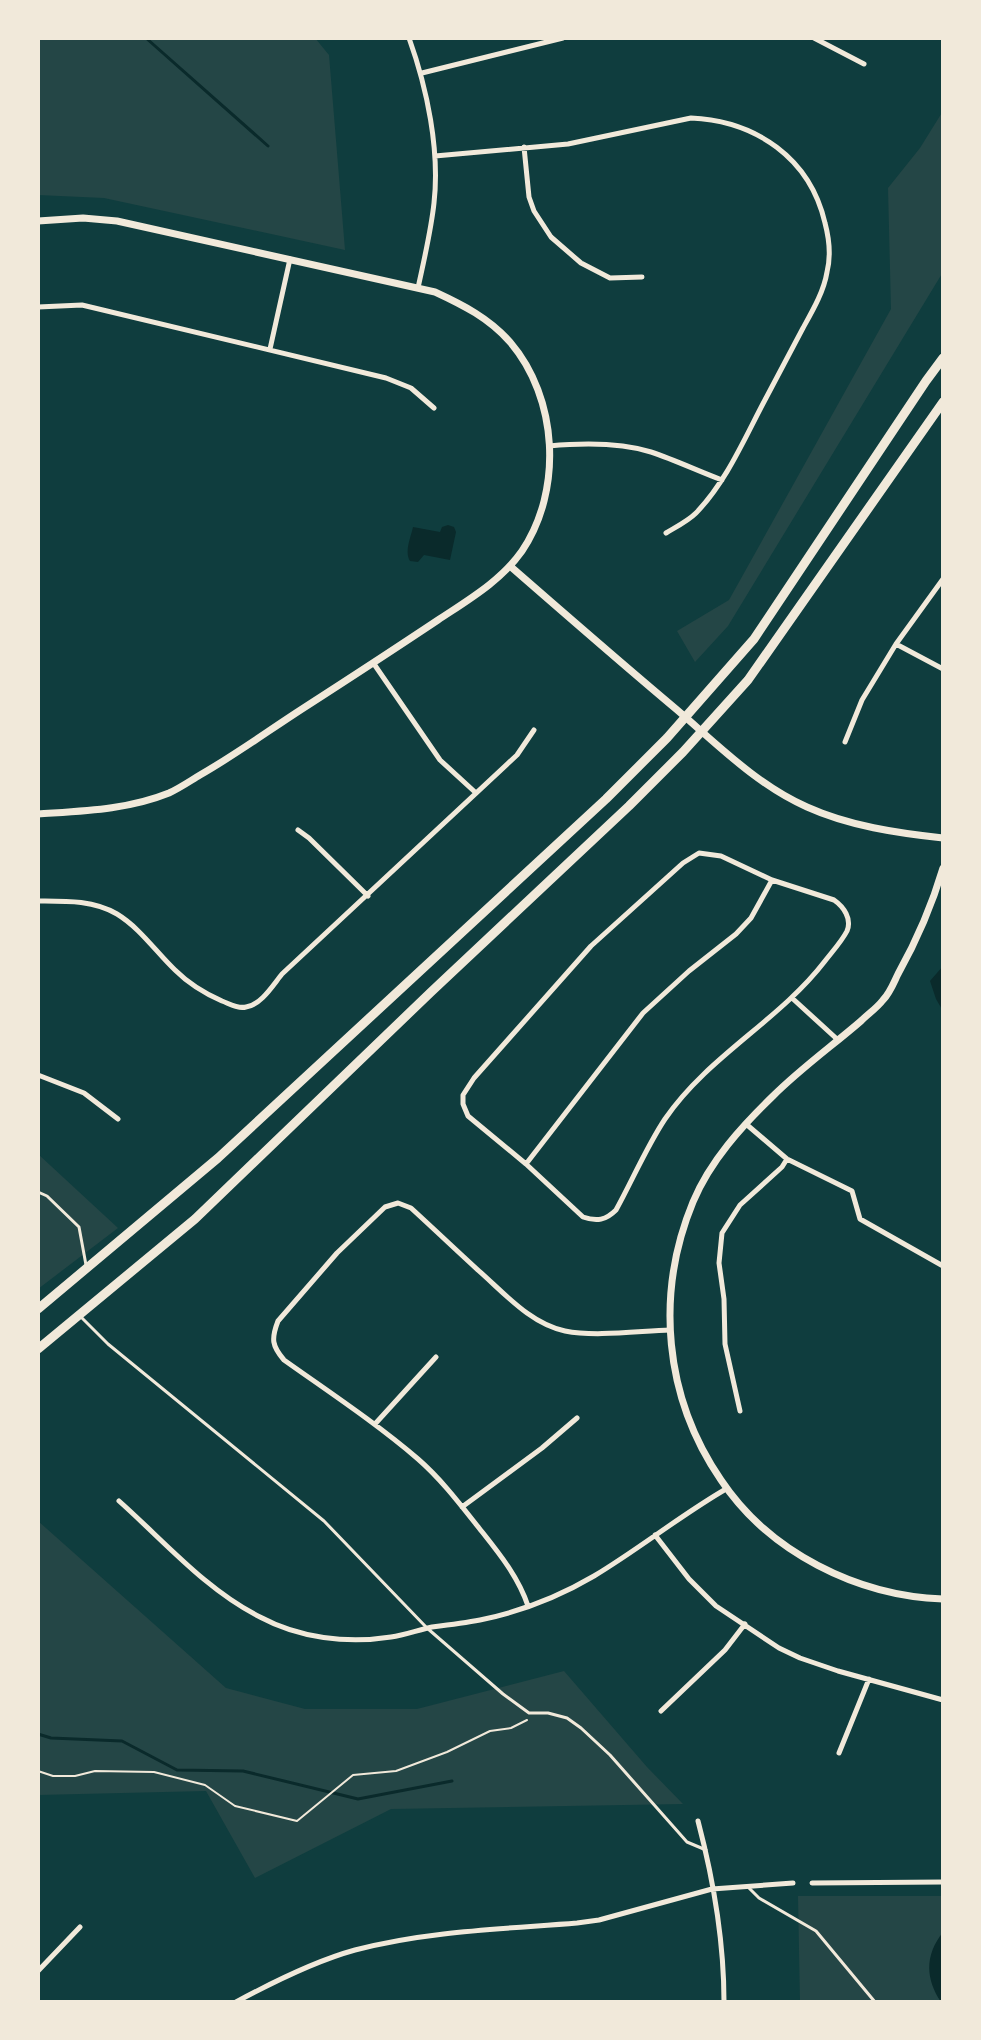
<svg xmlns="http://www.w3.org/2000/svg" width="981" height="2040" font-family="Helvetica,sans-serif">
<rect width="100%" height="100%" fill="#0f3d3e"/>
<path fill="#244646" d="M 38,38 L 315,38 L 329,55 L 345,250 L 104,198 L 38,195 Z
M 943,111 L 943,272 L 728,626 L 695,662 L 677,631 L 729,600 L 891,309 L 888,188 L 920,148 Z
M 38,1154 L 118,1228 L 38,1289 Z
M 38,1521 L 226,1688 L 305,1709 L 417,1709 L 564,1671 L 647,1767 L 683,1804 L 391,1809 L 255,1878 L 206,1791 L 38,1795 Z
M 798,1896 L 943,1896 L 943,2002 L 800,2002 Z"/>
<path fill="#0a2a2b" d="M 448,525 L 454,527 L 456,532 L 450,560 L 424,555 L 418,562 L 410,561 C 404,552 411,537 413,527 L 440,532 L 442,527 Z
M 943,966 L 943,1011 L 936,999 L 930,981 Z
M 943,1932 L 943,2002 L 941,2002 C 925,1978 925,1955 943,1932 Z"/>
<g fill="none" stroke-linecap="round" stroke-linejoin="round">
<path stroke="#0a2a2b" stroke-width="3" d="M 146,38 L 268,146
M 38,1734 L 51,1738 L 122,1741 L 177,1770 L 243,1771 L 358,1799 L 452,1781"/>
<path stroke="#f1e9da" stroke-width="2" d="M 38,1771 L 53,1776 L 75,1776 L 95,1771 L 154,1772 L 205,1785 L 235,1806 L 297,1821 L 353,1775 L 396,1771 L 447,1752 L 490,1731 L 511,1728 L 527,1720"/>
<path stroke="#f1e9da" stroke-width="3" d="M 38,1192 L 47,1196 L 79,1227 L 86,1265
M 80,1316 L 108,1344 L 324,1521 L 427,1628 L 503,1694 L 529,1713 L 548,1713 L 567,1718 L 581,1728 L 610,1755 L 687,1842 L 706,1850
M 749,1888 L 759,1898 L 816,1931 L 875,2002"/>
<path stroke="#f1e9da" stroke-width="5" d="M 409,38 C 427,88 440,150 434,203 C 431,231 424,260 418,288
M 814,38 L 864,64
M 422,73 L 563,38
M 524,147 L 529,197 L 534,211 L 551,237 L 581,263 L 610,278 L 642,277
M 435,156 L 568,144 L 691,118 C 756,121 810,158 825,223 C 829,238 831,256 827,272 C 824,291 813,310 803,328 C 791,351 778,375 766,398 C 745,437 727,481 696,513 C 688,521 676,527 666,533
M 38,307 L 82,305 L 386,378 L 411,388 L 434,408
M 270,349 L 290,259
M 549,446 C 581,443 619,442 651,452 C 675,460 698,471 722,480
M 896,644 L 943,669
M 374,664 L 440,760 L 476,793
M 845,742 L 862,700 L 896,644 L 943,579
M 298,830 L 309,838 L 368,896
M 699,853 L 721,856 L 772,880 L 834,900 C 844,907 852,919 847,931 C 842,941 832,952 825,961 C 779,1021 708,1056 665,1119 C 647,1146 632,1181 616,1210 C 606,1220 597,1222 583,1217 L 526,1164 L 468,1116 L 463,1104 L 463,1095 L 474,1078 L 591,946 L 683,863 Z
M 38,901 C 65,901 93,900 117,914 C 140,928 156,952 175,970 C 188,983 206,994 222,1001 C 230,1004 238,1009 246,1007 C 261,1005 273,985 282,974 L 517,755 L 534,730
M 792,998 L 838,1040
M 38,1075 L 84,1093 L 118,1119
M 746,1124 L 787,1159 L 852,1191 L 860,1219 L 943,1266
M 526,1164 L 643,1013 L 689,971 L 736,934 L 751,918 L 772,880
M 740,1411 L 725,1344 L 724,1299 L 719,1263 L 722,1233 L 740,1205 L 782,1167 L 787,1159
M 375,1424 L 436,1357
M 119,1501 C 164,1541 206,1590 260,1617 C 299,1638 347,1644 391,1637 C 405,1635 418,1630 432,1627 C 448,1625 464,1623 480,1620 C 519,1612 560,1596 594,1576 C 639,1549 681,1515 726,1489
M 462,1507 L 542,1448 L 577,1418
M 655,1535 L 689,1579 L 716,1606 L 779,1648 L 800,1658 L 838,1671 L 943,1700
M 528,1606 C 518,1576 498,1552 479,1528 C 460,1504 441,1479 418,1459 C 376,1423 329,1392 284,1360 C 272,1346 271,1339 278,1321 L 337,1253 L 385,1207 L 398,1203 L 411,1208 C 434,1229 456,1250 479,1271 C 505,1294 531,1324 565,1331 C 595,1337 639,1331 670,1330
M 661,1711 L 725,1650 L 745,1624
M 839,1753 L 869,1679
M 698,1821 C 713,1878 724,1943 724,2002
M 812,1883 L 943,1882
M 38,1971 L 80,1927
M 236,2002 C 273,1982 315,1961 355,1950 C 427,1931 503,1929 577,1923 L 599,1920 L 712,1889 L 793,1883"/>
<path stroke="#f1e9da" stroke-width="7" d="M 38,221 L 83,218 L 117,221 L 435,292 C 463,305 489,318 510,342 C 558,398 563,490 522,551 C 501,581 468,600 438,620 C 393,650 347,680 302,709 C 268,731 235,755 200,775 C 190,781 180,788 169,793 C 127,810 82,811 38,814
M 510,566 C 565,614 620,662 676,709 C 717,744 757,785 807,807 C 849,826 897,833 943,838
M 943,868 C 932,905 917,940 898,974 C 894,982 890,993 883,1000 C 877,1008 868,1014 861,1021 C 832,1046 800,1069 773,1096 C 742,1126 710,1161 693,1202 C 655,1294 664,1397 721,1480 C 769,1552 857,1596 943,1599"/>
<path stroke="#f1e9da" stroke-width="9" d="M 38,1309 L 218,1158 L 606,799 L 667,738 L 754,639 L 926,381 L 943,358
M 38,1349 L 195,1219 L 431,992 L 629,806 L 683,752 L 748,680 L 943,402"/>
</g>
<rect width="981" height="2040" fill="none" stroke="#f1e9da" stroke-width="80"/>
</svg>
